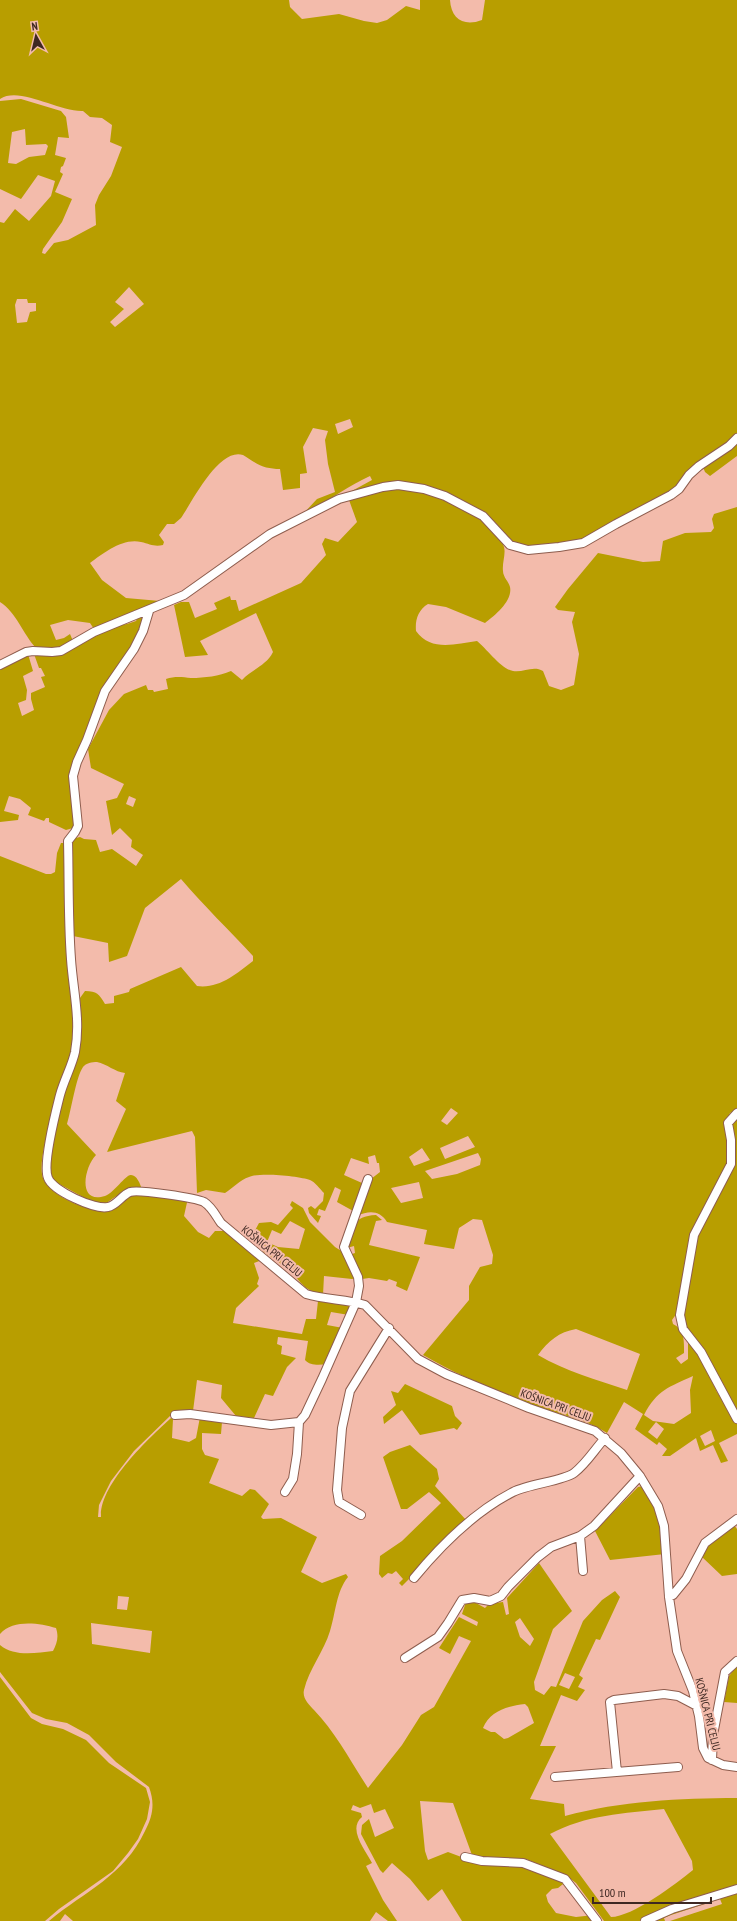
<svg xmlns="http://www.w3.org/2000/svg" width="737" height="1921" font-family="'PT Sans Narrow',sans-serif">
<rect width="100%" height="100%" fill="#f3bbab"/>
<path fill="#b89e00" fill-rule="evenodd" d="M 0,0 L 289,0 L 290,7 L 302,19 L 339,14 L 364,21 L 377,23 L 387,20 L 406,6 L 420,10 L 420,0 L 450,0 C 451,19 464,27 482,20 L 485,0 L 737,0 L 737,433 L 735,437 L 666,495 L 580,540 L 557,545 L 526,546 L 515,543 L 508,538 L 495,522 L 483,513 L 421,486 L 350,492 L 372,480 L 370,476 C 347,487 326,502 303,514 L 317,499 L 335,492 L 328,464 L 325,440 L 328,431 L 313,428 L 303,447 L 307,473 L 300,474 L 300,488 L 283,490 L 280,469 C 270,469 262,467 254,462 C 250,460 247,457 243,455 C 219,447 192,502 181,518 L 174,524 L 167,524 L 159,535 L 164,542 L 163,545 C 154,547 150,544 141,542 C 122,538 104,553 90,563 L 102,580 L 126,598 L 160,601 L 94,629 L 90,623 L 68,620 L 50,625 L 56,640 L 64,638 L 70,634 L 73,641 L 53,650 L 36,648 C 23,634 16,612 0,602 L 0,222 L 4,223 L 15,209 L 29,221 L 51,196 L 55,181 L 38,175 L 21,199 L 0,189 L 0,101 L 21,99 L 61,111 L 66,117 L 69,138 L 58,137 L 55,155 L 66,158 L 63,166 L 61,167 L 60,172 L 63,174 L 55,192 L 72,199 L 62,222 L 43,249 L 42,253 L 45,254 L 54,243 L 68,240 L 96,225 L 95,205 L 99,195 L 111,176 L 122,147 L 110,142 L 112,125 L 102,118 L 90,117 L 83,111 C 58,112 20,86 0,99 ZM 25,129 L 26,145 L 46,144 L 48,146 L 45,155 L 29,157 L 16,164 L 8,163 L 12,132 ZM 129,287 L 144,304 L 115,327 L 110,322 L 124,309 L 115,302 ZM 17,299 L 27,299 L 28,303 L 36,303 L 36,311 L 30,312 L 27,322 L 17,323 L 15,305 ZM 350,419 L 353,427 L 338,434 L 335,424 Z
M 737,442 L 737,456 L 710,476 L 705,472 L 703,467 Z
M 396,489 C 405,490 415,490 423,492 C 448,497 496,521 504,547 C 506,554 502,563 503,571 C 503,577 509,582 510,587 C 513,601 494,616 485,623 L 446,607 L 428,604 C 418,610 415,620 416,631 C 431,652 455,644 477,641 C 487,649 501,669 513,671 C 523,673 533,665 543,671 L 549,686 L 561,690 L 574,685 L 579,654 L 572,622 L 575,612 L 558,610 L 555,607 L 568,589 L 598,553 L 643,562 L 660,561 L 663,541 L 685,533 L 711,532 L 714,528 L 712,519 L 714,514 L 737,507 L 737,1110 L 730,1113 L 726,1122 L 730,1157 L 704,1213 L 677,1313 L 672,1320 L 673,1324 C 685,1330 684,1341 684,1353 L 676,1358 L 681,1364 L 688,1359 L 688,1341 L 704,1364 L 717,1392 L 737,1423 L 737,1434 L 719,1443 L 728,1461 L 721,1463 L 713,1445 L 700,1451 L 696,1438 L 670,1456 L 662,1456 L 667,1449 L 659,1442 L 657,1445 L 635,1429 L 643,1414 L 624,1402 L 607,1433 C 587,1420 566,1416 544,1409 C 503,1394 461,1377 423,1355 L 469,1300 L 469,1286 L 480,1267 L 492,1264 L 493,1255 L 482,1220 L 473,1219 L 459,1228 L 454,1249 L 424,1244 L 427,1230 L 387,1222 C 380,1211 370,1210 357,1216 L 371,1179 L 380,1172 L 379,1163 L 377,1163 L 375,1155 L 368,1157 L 369,1164 L 351,1158 L 344,1175 L 362,1183 L 363,1187 L 355,1212 L 337,1202 L 341,1190 L 335,1187 L 325,1211 L 319,1209 L 317,1215 L 321,1216 L 318,1223 L 309,1213 L 308,1208 L 311,1206 L 315,1209 L 323,1201 L 324,1193 C 320,1189 315,1182 310,1180 C 300,1176 259,1172 249,1177 C 240,1180 233,1188 225,1193 L 206,1190 L 197,1193 L 195,1137 L 192,1131 L 107,1152 L 126,1109 L 116,1101 L 125,1073 C 115,1072 107,1064 97,1062 C 92,1062 86,1063 83,1067 C 76,1077 71,1111 67,1124 L 96,1155 C 84,1167 77,1205 105,1196 C 114,1193 126,1174 131,1175 C 137,1175 140,1184 142,1189 C 126,1189 117,1195 104,1205 L 92,1202 L 52,1180 L 50,1171 L 52,1144 L 64,1093 L 77,1053 L 81,1027 L 80,998 L 85,991 C 97,991 99,994 105,1004 L 114,1003 L 114,996 L 129,992 L 130,989 L 181,967 L 197,986 C 219,989 236,974 253,961 L 253,956 C 229,930 204,906 181,879 L 145,908 L 127,956 L 109,962 L 108,943 L 73,936 L 72,839 L 80,837 L 84,839 L 96,840 L 100,852 L 112,849 L 136,866 L 143,855 L 131,847 L 132,840 L 120,828 L 112,835 L 106,801 L 117,798 L 124,784 L 91,768 L 88,749 L 109,710 L 124,694 L 146,685 L 148,690 L 153,690 L 154,692 L 168,689 L 166,679 C 175,676 182,677 191,678 C 205,678 219,676 231,671 L 242,680 C 252,669 266,666 273,652 L 256,613 L 200,641 L 208,655 L 185,657 L 174,605 L 181,602 L 189,602 L 195,618 L 217,609 L 214,603 L 230,596 L 231,600 L 236,600 L 239,611 L 301,583 L 326,555 L 322,544 L 325,538 L 338,542 L 357,522 L 349,500 L 372,492 ZM 129,796 L 136,799 L 133,807 L 126,804 ZM 451,1108 L 458,1113 L 447,1125 L 441,1121 ZM 468,1136 L 475,1147 L 445,1159 L 440,1148 ZM 422,1148 L 430,1160 L 414,1166 L 409,1157 ZM 478,1153 L 481,1159 L 480,1165 L 457,1174 L 432,1179 L 425,1171 ZM 419,1182 L 423,1198 L 401,1203 L 391,1188 ZM 576,1329 L 640,1354 L 627,1390 C 597,1380 565,1371 538,1355 C 548,1341 559,1332 576,1329 ZM 693,1376 L 690,1390 L 691,1413 L 674,1424 L 653,1421 L 644,1415 C 657,1390 669,1387 693,1376 ZM 656,1422 L 664,1429 L 657,1439 L 648,1432 ZM 711,1430 L 715,1441 L 705,1446 L 700,1436 Z
M 138,617 L 144,618 L 145,620 L 132,647 L 102,689 L 84,738 L 74,760 L 73,828 L 66,830 L 49,822 L 49,818 L 46,818 L 44,821 L 28,815 L 31,808 L 20,799 L 9,796 L 4,811 L 19,815 L 18,820 L 0,822 L 0,667 L 28,654 L 33,671 L 23,676 L 27,690 L 26,700 L 18,703 L 22,716 L 34,710 L 31,699 L 31,693 L 45,687 L 41,677 L 45,676 L 41,668 L 39,668 L 34,654 L 51,655 L 114,626 L 127,624 L 136,621 Z
M 61,843 L 66,843 L 74,1027 C 73,1036 73,1045 71,1054 C 64,1077 35,1158 43,1178 C 49,1195 85,1210 102,1211 C 119,1211 120,1200 133,1195 C 139,1193 179,1198 188,1198 L 184,1216 L 198,1232 L 209,1238 L 215,1231 L 227,1231 L 262,1260 L 254,1263 L 259,1278 L 257,1284 L 259,1286 L 236,1308 L 233,1323 L 302,1334 L 306,1319 L 316,1319 L 318,1301 L 352,1306 L 349,1315 L 331,1312 L 327,1325 L 343,1328 L 327,1364 C 320,1365 310,1366 305,1360 L 308,1341 L 278,1337 L 277,1344 L 282,1346 L 281,1354 L 296,1358 L 287,1367 L 273,1396 L 265,1394 L 254,1418 L 236,1416 L 221,1398 L 222,1385 L 197,1380 L 193,1411 L 171,1415 L 134,1451 L 111,1481 L 99,1505 L 98,1517 L 101,1517 C 99,1485 149,1438 171,1418 L 173,1419 L 172,1438 L 189,1442 L 196,1438 L 200,1417 L 222,1422 L 221,1434 L 202,1433 L 202,1449 L 205,1455 L 219,1459 L 209,1483 L 242,1496 L 250,1489 L 255,1490 L 269,1504 L 261,1517 L 263,1519 L 281,1518 L 317,1537 L 301,1572 L 322,1583 L 346,1574 L 348,1577 C 336,1592 336,1612 330,1631 C 324,1651 309,1669 304,1690 C 302,1698 309,1705 314,1710 C 336,1733 351,1762 368,1788 L 402,1745 L 421,1715 L 434,1707 L 471,1641 L 459,1636 L 450,1654 L 439,1648 L 459,1617 L 477,1626 L 478,1622 L 462,1614 L 466,1602 L 477,1598 L 476,1603 L 485,1608 L 489,1604 L 503,1602 L 506,1615 L 509,1614 L 507,1598 L 539,1563 L 572,1611 L 553,1629 L 534,1682 L 535,1690 L 544,1695 L 551,1686 L 556,1687 L 583,1621 L 602,1600 L 615,1591 L 620,1597 L 600,1640 L 596,1639 L 579,1675 L 583,1678 L 578,1687 L 585,1690 L 577,1701 L 561,1695 L 540,1746 L 556,1746 L 530,1799 L 564,1804 L 565,1816 C 621,1801 680,1798 737,1798 L 737,1887 L 646,1921 L 604,1921 L 576,1883 L 567,1876 L 526,1859 L 492,1859 L 472,1855 L 453,1803 L 420,1801 L 425,1851 L 428,1860 L 448,1852 L 464,1858 L 516,1862 L 567,1881 L 558,1888 L 552,1889 L 546,1895 L 548,1902 L 556,1913 L 576,1917 L 594,1915 L 598,1921 L 462,1921 L 442,1889 L 428,1901 L 410,1879 L 392,1863 L 383,1873 L 380,1870 L 361,1834 L 362,1825 L 369,1819 L 375,1837 L 394,1828 L 385,1809 L 374,1813 L 371,1804 L 360,1808 L 353,1805 L 351,1810 L 361,1813 L 362,1817 C 347,1829 366,1851 372,1863 L 366,1866 L 383,1900 L 397,1921 L 388,1921 L 376,1912 L 370,1921 L 73,1921 L 65,1914 L 60,1921 L 49,1921 C 85,1891 124,1876 145,1831 C 153,1816 155,1803 149,1787 L 116,1762 L 89,1735 L 67,1723 L 46,1719 L 32,1713 L 0,1672 L 0,1645 C 14,1657 36,1653 53,1651 C 57,1643 59,1637 56,1628 C 39,1623 13,1619 0,1634 L 0,856 L 46,874 L 51,874 L 55,872 L 57,853 ZM 118,1596 L 129,1597 L 127,1610 L 117,1609 ZM 520,1618 L 534,1639 L 530,1646 L 520,1637 L 515,1622 ZM 91,1623 L 152,1631 L 150,1653 L 92,1644 ZM 565,1673 L 575,1677 L 569,1689 L 559,1685 ZM 525,1704 L 528,1707 L 534,1723 L 508,1738 L 504,1739 L 495,1732 L 491,1732 L 483,1728 C 490,1711 507,1706 525,1704 ZM 664,1809 L 692,1861 L 693,1870 C 676,1884 632,1917 611,1917 L 550,1834 C 585,1815 625,1813 664,1809 Z
M 737,1115 L 737,1413 L 685,1328 L 683,1316 L 696,1235 L 733,1162 L 730,1126 Z
M 292,1201 L 303,1208 L 310,1222 L 335,1247 L 343,1252 L 356,1278 L 352,1279 L 324,1276 L 323,1295 C 305,1290 304,1286 293,1274 C 283,1264 270,1257 260,1249 L 261,1236 L 252,1236 L 259,1223 L 271,1222 L 278,1225 L 293,1208 L 290,1205 ZM 290,1221 L 305,1229 L 299,1249 L 278,1247 L 267,1242 L 272,1230 L 281,1234 Z
M 376,1215 L 382,1220 L 376,1221 L 369,1245 L 420,1257 L 407,1291 L 396,1286 L 397,1282 L 389,1279 L 387,1281 L 369,1278 L 362,1279 L 349,1255 L 355,1253 L 354,1246 L 347,1248 C 353,1228 352,1216 376,1215 Z
M 405,1384 L 452,1406 L 455,1416 L 462,1423 L 457,1430 L 454,1428 L 420,1435 L 402,1410 L 384,1424 L 383,1417 L 396,1405 L 391,1391 L 398,1393 Z
M 410,1445 L 437,1469 L 439,1479 L 435,1486 L 467,1521 L 402,1586 L 399,1583 L 403,1579 L 396,1571 L 392,1574 L 388,1573 L 382,1578 L 379,1574 L 380,1556 L 402,1541 L 441,1503 L 429,1492 L 407,1509 L 401,1509 L 383,1457 L 390,1452 Z
M 643,1486 C 657,1509 661,1527 665,1554 L 610,1560 L 595,1531 L 638,1487 Z
M 734,1525 L 737,1529 L 737,1574 L 722,1576 L 702,1557 L 705,1548 Z
M 737,1666 L 737,1703 L 724,1702 L 729,1676 Z
M 0,1677 L 31,1718 L 42,1724 L 63,1729 L 86,1740 L 109,1763 L 146,1788 L 150,1802 L 147,1819 L 138,1839 L 128,1853 L 113,1871 L 59,1909 L 45,1921 L 0,1921 Z
M 737,1891 L 737,1921 L 670,1921 L 722,1904 L 720,1899 L 671,1915 L 664,1918 L 665,1921 L 653,1921 L 667,1914 Z"/>
<g fill="none" stroke-linecap="round" stroke-linejoin="round">
<g stroke="#8e5d4e" stroke-width="10">
<path id="minor" d="M 149,611 L 143,631 L 134,649 L 105,691 L 87,740 L 77,762 L 73,776 L 78,826 L 75,832 L 68,841 C 69,880 68,919 71,959 C 73,990 81,1020 75,1052 C 72,1066 64,1080 60,1095 C 56,1111 42,1164 48,1178 C 53,1191 95,1210 108,1207 C 116,1206 122,1195 130,1192 C 138,1189 196,1198 204,1202 C 212,1207 216,1216 221,1223 L 306,1294 C 326,1300 346,1299 365,1305 L 418,1359 L 446,1374 L 529,1408 L 595,1431 L 621,1453 L 640,1476 L 658,1506 L 664,1526 L 669,1597 L 677,1651 L 693,1691 L 699,1716 L 703,1748 L 708,1758 L 723,1765 L 737,1767
M 0,665 L 26,652 L 33,651 L 52,652 L 61,651 L 94,632 L 184,595 L 270,534 L 339,499 L 383,487 L 398,485 L 424,489 L 445,496 L 483,516 L 510,545 L 528,550 L 559,547 L 583,543 L 616,524 L 671,495 L 679,489 L 689,475 L 699,466 L 729,446 L 737,438
M 737,1113 L 728,1123 L 731,1140 L 731,1164 L 694,1235 L 680,1315 L 683,1329 L 701,1352 L 737,1419
M 175,1415 L 190,1414 L 271,1425 L 299,1422
M 285,1492 L 293,1479 L 297,1454 L 299,1422 L 305,1415 L 322,1379 L 356,1302 L 359,1286 L 358,1277 L 344,1247 L 368,1179
M 361,1515 L 339,1502 L 337,1490 L 342,1428 L 350,1391 L 389,1328
M 580,1536 L 583,1571
M 414,1578 C 442,1544 474,1512 513,1492 C 529,1484 563,1481 574,1473 C 586,1464 595,1449 605,1438
M 669,1597 L 673,1595 L 686,1579 L 705,1543 L 737,1519
M 405,1658 L 438,1637 L 448,1623 L 462,1600 L 474,1598 L 490,1601 L 501,1596 L 508,1587 L 538,1557 L 551,1547 L 580,1536 L 594,1526 L 640,1476
M 712,1760 L 713,1735 L 725,1672 L 737,1661
M 617,1772 L 610,1702 L 614,1700 L 664,1694 L 678,1696 L 697,1706
M 555,1777 L 678,1767
M 465,1857 L 482,1861 L 523,1863 L 565,1879 L 597,1921
M 645,1921 L 672,1909 L 737,1889"/>
</g>
<use href="#minor" stroke="#fff" stroke-width="8"/>
</g>
<g text-anchor="middle" dominant-baseline="central" stroke-width="4" stroke-linejoin="round" paint-order="stroke">
<g font-size="11" fill="#3e2822" stroke="#f3bbab">
<text transform="translate(272 1251) rotate(39)">KOŠNICA PRI CELJU</text>
<text transform="translate(556 1405) rotate(20)">KOŠNICA PRI CELJU</text>
<text transform="translate(708 1714) rotate(76)">KOŠNICA PRI CELJU</text>
</g>
</g>
<g transform="translate(36 36) rotate(352)" stroke="#f3bbab" stroke-width="3" paint-order="stroke">
<path d="M0-3L7 15L0 10L-7 15Z" fill="#3e2822"/>
<text y="-6" font-size="11" font-weight="bold" text-anchor="middle" fill="#3e2822">N</text>
</g>
<path d="M593 1897v6h118v-6" fill="none" stroke="#3e2822" stroke-width="2"/>
<text x="599" y="1897" font-size="12" fill="#3e2822" stroke="#f3bbab" stroke-width="3" paint-order="stroke">100 m</text>
</svg>
